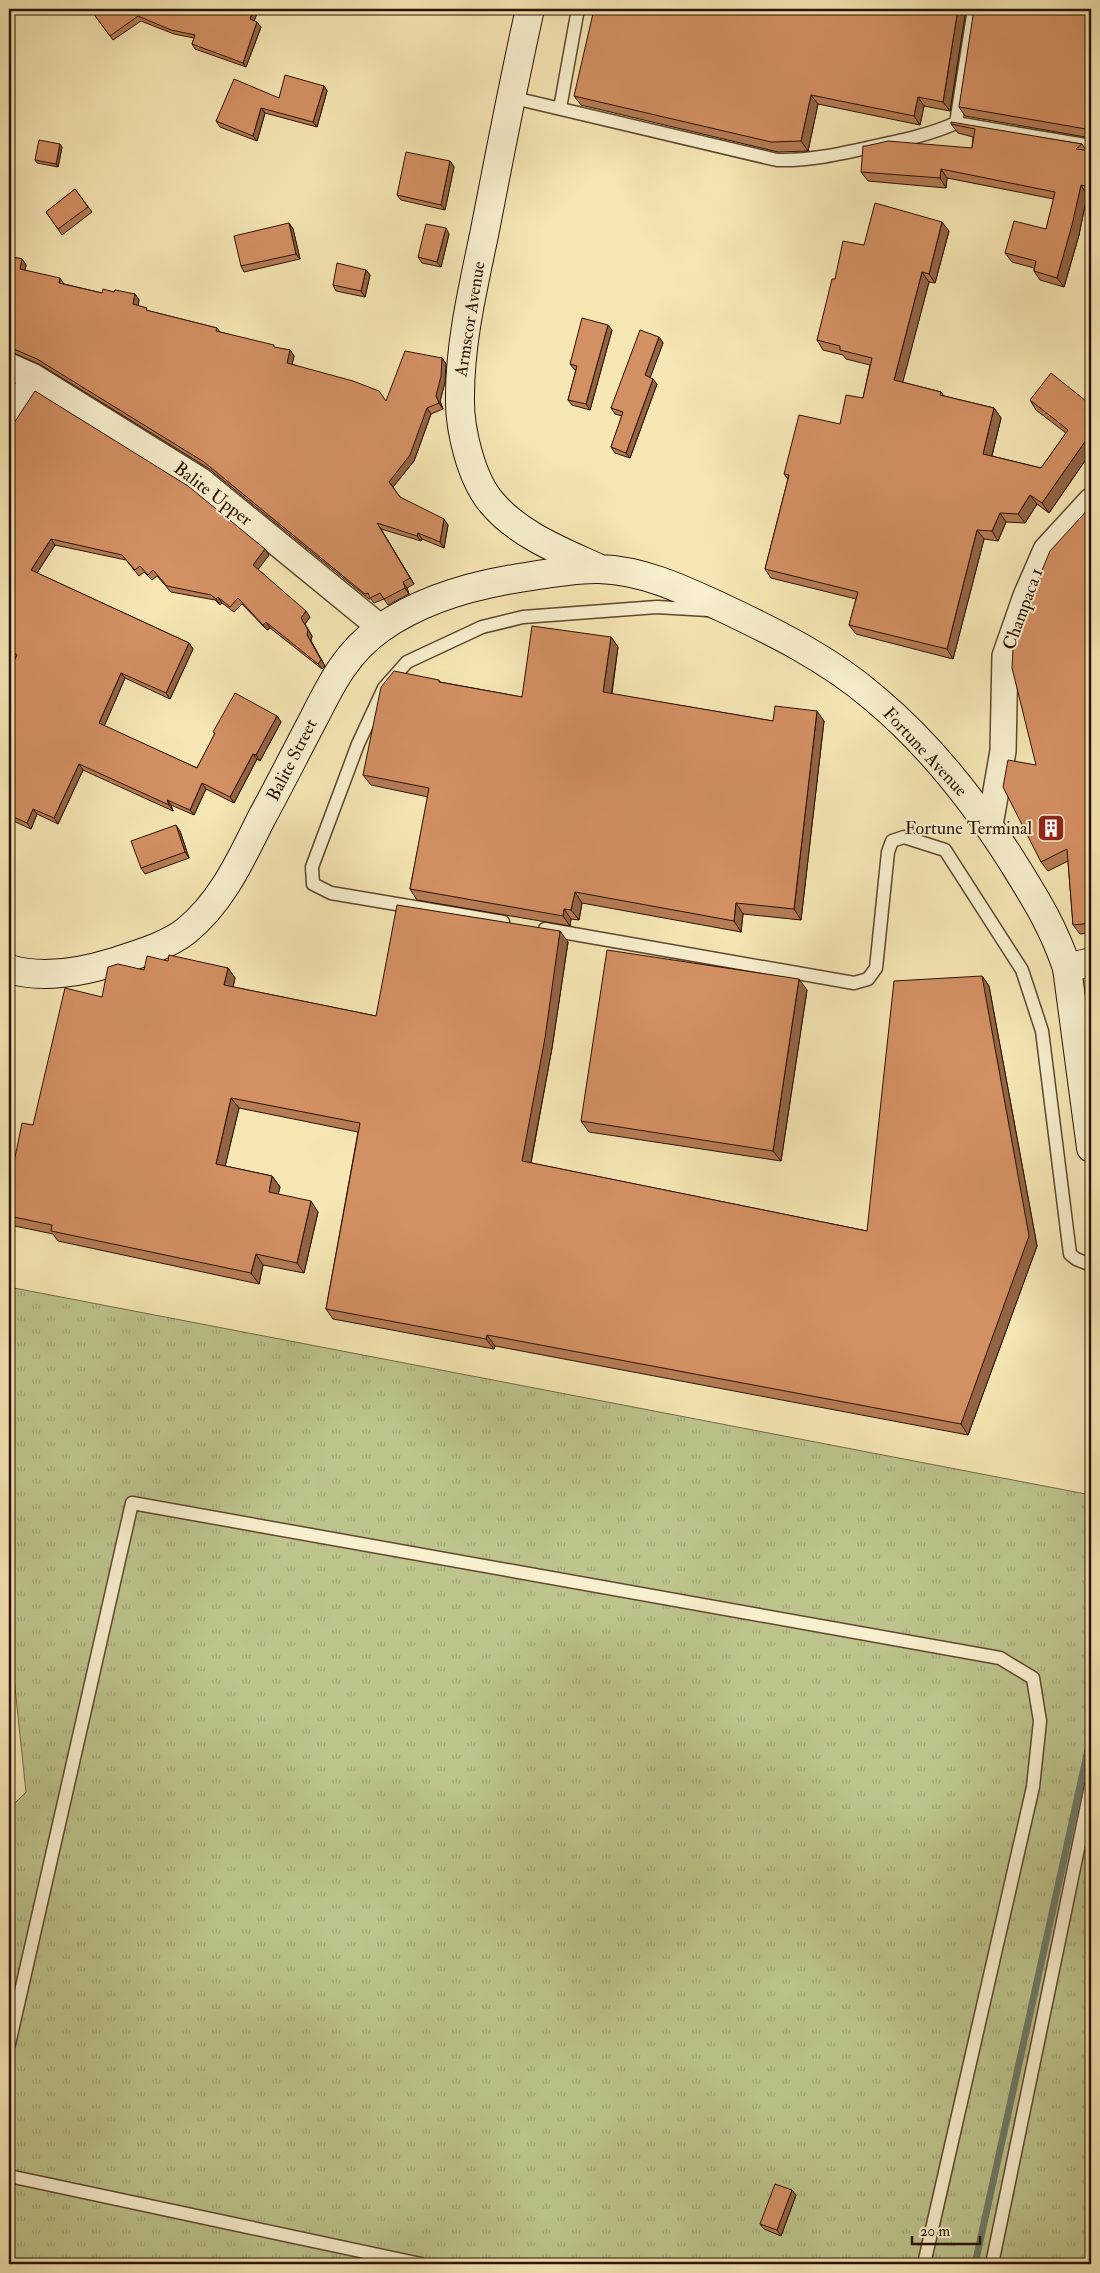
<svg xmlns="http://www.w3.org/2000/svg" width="1100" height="2273" font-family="'IM FELL Double Pica',serif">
<defs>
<pattern id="grass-tufts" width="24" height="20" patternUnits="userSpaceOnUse" patternTransform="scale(1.25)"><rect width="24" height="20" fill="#bdc48c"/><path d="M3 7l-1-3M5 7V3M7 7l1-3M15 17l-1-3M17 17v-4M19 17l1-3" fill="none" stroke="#a3a777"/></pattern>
</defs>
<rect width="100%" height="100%" fill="#f5e6b4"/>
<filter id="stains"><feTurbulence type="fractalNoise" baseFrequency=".004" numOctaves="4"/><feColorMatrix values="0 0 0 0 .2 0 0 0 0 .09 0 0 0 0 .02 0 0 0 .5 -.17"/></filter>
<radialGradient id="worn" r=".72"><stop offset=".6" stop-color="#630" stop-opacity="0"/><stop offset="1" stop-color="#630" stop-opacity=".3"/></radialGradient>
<path fill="url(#grass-tufts)" stroke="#746a46" d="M 9,1287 L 1091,1495 L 1091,2264 L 9,2264 L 9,1809 L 26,1792 L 9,1631 Z"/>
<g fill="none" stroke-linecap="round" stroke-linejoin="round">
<path stroke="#6f7a68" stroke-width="7" d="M 975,2264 L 1091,1736"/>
<g stroke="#5e462e" stroke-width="15">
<path id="service" d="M 510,97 L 777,160 C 809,161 840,154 871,147 C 900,141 929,135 956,123 L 1091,146
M 560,108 L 578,9
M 956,123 L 974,9
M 503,922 L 331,893 L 313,884 L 312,867 L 358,744 L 384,688 L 407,662 L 482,627 L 523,617 L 657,607 L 708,610
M 545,929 L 854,983 L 868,979 L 876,968 L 888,852 L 892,841 L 904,837 L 945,850 L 1022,970 L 1042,1031 L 1070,1254 L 1076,1259 L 1091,1265
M 9,2044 L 132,1503 L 1000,1658 L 1033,1678 L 1040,1721 L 1033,1787 L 924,2264
M 9,2176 L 421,2264
M 992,2264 L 1091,1786"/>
</g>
<g stroke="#5e462e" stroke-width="28">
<path id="minor" d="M 9,366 L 34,377 L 200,480 L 381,628
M 9,419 L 34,377
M 990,825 L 1003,751 L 1005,656 L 1026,596 L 1046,550 L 1091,501"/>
</g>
<g stroke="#5e462e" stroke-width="30">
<path id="tertiary" d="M 1067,968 L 1091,962"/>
</g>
<g stroke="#2b1101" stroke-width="30">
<path id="secondary" d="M 530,9 C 513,84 499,159 484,235 C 473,288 460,342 460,396 C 459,428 471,479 492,503 C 519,535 561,551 598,568
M 9,969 C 42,979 82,972 114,962 C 138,954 167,946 186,931 C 222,902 241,859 261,819 C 279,786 296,752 314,718 C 332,682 347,652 381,628 C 418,602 463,588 507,580 C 534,576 572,568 599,569 C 642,570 682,589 721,607 C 774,632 829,659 874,698 C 928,743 974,801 1012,861 C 1035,898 1053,926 1067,968 L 1091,1148"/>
</g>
<use href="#service" stroke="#f8efce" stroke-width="12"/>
<use href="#minor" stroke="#f8efce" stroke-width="25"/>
<use href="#tertiary" stroke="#f8efce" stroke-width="28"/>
<use href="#secondary" stroke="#f8efce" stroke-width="28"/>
</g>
<path fill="#b57c55" stroke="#2b1101" d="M 90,9 L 254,21 L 261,27 L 246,67 L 195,49 L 192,44 L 194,38 L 174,34 L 141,21 L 113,40 Z
M 966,9 L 950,111 L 924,106 L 920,125 L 818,104 L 808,151 L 778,152 L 581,105 L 574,96 Z
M 1091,9 L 1091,138 L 965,116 L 959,107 Z
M 324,86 L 327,91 L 317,127 L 265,113 L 257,141 L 220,127 L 216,121 L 279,98 Z
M 951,124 L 1082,144 L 1086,150 L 1091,151 L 1091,195 L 1087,195 L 1079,235 L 1064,287 L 1040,280 L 1034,271 L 1034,268 L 1012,262 L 1005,253 L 1046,229 L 1054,199 L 947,178 L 946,188 L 868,181 L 861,172 L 972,148 L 973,137 L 958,133 Z
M 62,147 L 58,167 L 37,163 L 35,160 Z
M 450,161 L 454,167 L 445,210 L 401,200 L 397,195 Z
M 75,189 L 92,212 L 62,235 L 46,212 Z
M 289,223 L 293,229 L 300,259 L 244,272 L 241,266 Z
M 949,231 L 935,283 L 929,282 L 902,382 L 941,392 L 944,396 L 994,408 L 1001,418 L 992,456 L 1041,468 L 1066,433 L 1036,410 L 1030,400 L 1086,401 L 1091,394 L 1091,452 L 1049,513 L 1037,504 L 1025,523 L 1006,522 L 998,541 L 984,539 L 953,659 L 856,634 L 849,625 L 856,599 L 771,578 L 765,569 L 788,479 L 784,474 L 840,424 L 863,398 L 870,365 L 846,359 L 843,355 L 823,350 L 817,340 L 835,279 L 864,245 Z
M 449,234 L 441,267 L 422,263 L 418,257 Z
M 9,256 L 22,259 L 26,265 L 25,270 L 64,284 L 102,293 L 114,292 L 135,294 L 139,300 L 138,306 L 149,311 L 217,328 L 220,332 L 276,348 L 290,350 L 294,356 L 292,364 L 386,401 L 442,358 L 446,364 L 445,382 L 440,401 L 443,409 L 431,414 L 414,461 L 393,487 L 400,497 L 448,525 L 444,548 L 422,539 L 421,541 L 381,529 L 414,584 L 407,588 L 409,594 L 388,605 L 384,599 L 374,603 L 371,599 L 369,599 L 208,468 L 41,365 L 14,353 L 9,352 Z
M 366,270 L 370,275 L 365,297 L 336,291 L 333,285 Z
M 612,330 L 590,410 L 572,405 L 568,400 L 576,370 L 574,369 L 570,364 Z
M 659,337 L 663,343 L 650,377 L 657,384 L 630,458 L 615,453 L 611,447 L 622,416 L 615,414 L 611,408 Z
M 9,426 L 269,555 L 258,569 L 310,617 L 305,624 L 312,636 L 311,641 L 325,666 L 322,669 L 270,628 L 267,630 L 242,604 L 234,612 L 222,603 L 220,605 L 215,600 L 171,592 L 157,576 L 152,580 L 144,572 L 139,576 L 126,560 L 55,545 L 37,573 L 189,643 L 193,649 L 170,699 L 125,678 L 104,726 L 197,768 L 215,734 L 213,732 L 277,716 L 281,722 L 260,761 L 257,759 L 234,803 L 206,789 L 194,815 L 171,805 L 173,811 L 83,770 L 58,824 L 37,814 L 31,829 L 9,819 L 9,672 L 16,657 L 9,653 Z
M 1091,506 L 1091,933 L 1080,934 L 1073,925 L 1068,861 L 1048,871 L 1041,862 L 1036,765 Z
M 611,637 L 618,647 L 612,694 L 773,721 L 824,721 L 801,920 L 743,914 L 741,932 L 582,903 L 579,920 L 571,919 L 570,926 L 417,900 L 410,889 L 428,797 L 371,785 L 363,775 L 439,680 L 440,682 L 522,697 Z
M 180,831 L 189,858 L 145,874 L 141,868 Z
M 568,942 L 552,1048 L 531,1163 L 867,1231 L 982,976 L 989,986 L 1037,1246 L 968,1435 L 495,1346 L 494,1349 L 333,1319 L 326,1309 L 358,1132 L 239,1108 L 225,1166 L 272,1176 L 280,1187 L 278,1194 L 318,1212 L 304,1273 L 263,1265 L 259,1284 L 58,1241 L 53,1234 L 10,1225 L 9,1223 L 9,1187 L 33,1125 L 102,997 L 144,970 L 168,961 L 228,968 L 235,978 L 233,987 L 376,1016 Z
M 807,990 L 781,1161 L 589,1132 L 581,1121 Z
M 796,2195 L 781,2236 L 764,2229 L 760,2224 Z"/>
<path fill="#946545" stroke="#2b1101" d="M 254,9 L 259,9 L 253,24 L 250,19 Z
M 958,9 L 966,9 L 950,111 L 943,102 Z
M 257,22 L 261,27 L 246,67 L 243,63 Z
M 324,86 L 327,91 L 317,127 L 313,122 Z
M 811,95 L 818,104 L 808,151 L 801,141 Z
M 918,97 L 924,106 L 920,125 L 914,116 Z
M 261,108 L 265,113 L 257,141 L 253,136 Z
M 60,144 L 62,147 L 58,167 L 56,164 Z
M 450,161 L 454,167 L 445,210 L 441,205 Z
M 941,169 L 947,178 L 946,188 L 940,178 Z
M 1081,185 L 1087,195 L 1079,235 L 1064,287 L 1057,278 Z
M 942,222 L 949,231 L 935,283 L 929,274 Z
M 289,223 L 293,229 L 300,259 L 296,254 Z
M 446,228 L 449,234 L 441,267 L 437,262 Z
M 22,259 L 26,265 L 24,275 L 20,269 Z
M 366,270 L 370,275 L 365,297 L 361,291 Z
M 922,272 L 929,282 L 901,389 L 894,380 Z
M 60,278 L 64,284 L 63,289 L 59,283 Z
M 135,294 L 139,300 L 137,310 L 133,304 Z
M 608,325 L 612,330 L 590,410 L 586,404 Z
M 659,337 L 663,343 L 649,381 L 645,375 Z
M 290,350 L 294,356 L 291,369 L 287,363 Z
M 442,358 L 446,364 L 445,382 L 440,401 L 443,409 L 439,403 L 436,396 Z
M 9,378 L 13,384 L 9,392 Z
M 653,379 L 657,384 L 630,458 L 626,453 Z
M 427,408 L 431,414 L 414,461 L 393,487 L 389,482 Z
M 994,408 L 1001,418 L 990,463 L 983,454 Z
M 1091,433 L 1091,452 L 1049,513 L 1042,503 Z
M 1030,495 L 1037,504 L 1025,523 L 1018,514 Z
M 1000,513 L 1006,522 L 998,541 L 992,531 Z
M 444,519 L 448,525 L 444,548 L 440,542 Z
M 377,523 L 381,529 L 414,584 L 410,578 Z
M 977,530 L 984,539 L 953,659 L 947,649 Z
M 418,533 L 422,539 L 421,541 L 417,536 Z
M 51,539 L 55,545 L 35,576 L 31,570 Z
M 265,549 L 269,555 L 257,571 L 253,565 Z
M 403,582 L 407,588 L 409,594 L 405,588 Z
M 218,597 L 222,603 L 220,605 L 216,599 Z
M 306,611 L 310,617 L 305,624 L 312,636 L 311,641 L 325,666 L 322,669 L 318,664 L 301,618 Z
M 266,622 L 270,628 L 267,630 L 263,625 Z
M 611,637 L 618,647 L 610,703 L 603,692 Z
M 189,643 L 193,649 L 170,699 L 166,693 Z
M 121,673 L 125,678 L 103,729 L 99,723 Z
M 817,711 L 824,721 L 801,920 L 794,909 Z
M 277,716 L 281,722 L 260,761 L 256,755 Z
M 253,754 L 257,759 L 234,803 L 230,797 Z
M 79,764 L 83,770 L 58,824 L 54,818 Z
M 202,783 L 206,789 L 194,815 L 190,810 Z
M 167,800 L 171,805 L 173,811 L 169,805 Z
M 33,809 L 37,814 L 31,829 L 27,823 Z
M 176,825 L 180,831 L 189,858 L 185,852 Z
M 575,892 L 582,903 L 579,920 L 571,910 Z
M 736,903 L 743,914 L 741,932 L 734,921 Z
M 564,909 L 571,919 L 570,926 L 563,916 Z
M 560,931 L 568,942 L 552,1048 L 529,1172 L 522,1161 Z
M 228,968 L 235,978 L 231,996 L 224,985 Z
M 982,976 L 989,986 L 1037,1246 L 968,1435 L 961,1424 Z
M 799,979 L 807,990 L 781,1161 L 773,1151 Z
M 231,1098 L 239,1108 L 223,1175 L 216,1164 Z
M 272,1176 L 280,1187 L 276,1203 L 269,1192 Z
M 311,1201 L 318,1212 L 304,1273 L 297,1263 Z
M 256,1254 L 263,1265 L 259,1284 L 251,1273 Z
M 487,1335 L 495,1346 L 494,1349 L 486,1339 Z
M 792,2190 L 796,2195 L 781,2236 L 777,2230 Z"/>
<path fill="#d39063" stroke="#2b1101" d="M 90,9 L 254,9 L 250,19 L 257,22 L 243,63 L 192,44 L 195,35 L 171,30 L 138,16 L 110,36 Z
M 594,9 L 958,9 L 943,102 L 918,97 L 914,116 L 811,95 L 801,141 L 771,142 L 574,96 Z
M 974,9 L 1091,9 L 1091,134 L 1090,131 L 1086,129 L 959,107 Z
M 285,75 L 324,86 L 313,122 L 261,108 L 253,136 L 216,121 L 234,79 L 279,98 Z
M 951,122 L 1082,144 L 1076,149 L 1091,151 L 1091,187 L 1081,185 L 1072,225 L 1057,278 L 1034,271 L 1036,261 L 1005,253 L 1014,221 L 1046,229 L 1055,192 L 941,169 L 940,178 L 861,172 L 863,146 L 866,146 L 888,141 L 972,148 L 975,129 L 951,124 Z
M 39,140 L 60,144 L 56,164 L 35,160 Z
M 406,152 L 450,161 L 441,205 L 397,195 Z
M 75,189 L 88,207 L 58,229 L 46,212 Z
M 875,203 L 942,222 L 929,274 L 922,272 L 894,380 L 941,392 L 940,395 L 994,408 L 983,454 L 1041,468 L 1068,430 L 1030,400 L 1051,373 L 1086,401 L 1091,394 L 1091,433 L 1042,503 L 1030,495 L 1018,514 L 1000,513 L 992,531 L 977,530 L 947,649 L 849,625 L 858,592 L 765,569 L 789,475 L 784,474 L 799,415 L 840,424 L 846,395 L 863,398 L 872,358 L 840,350 L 840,346 L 817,340 L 832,279 L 835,279 L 843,241 L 864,245 Z
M 289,223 L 296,254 L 241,266 L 234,236 Z
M 426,224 L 446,228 L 437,262 L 418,257 Z
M 9,256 L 22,259 L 20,269 L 60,278 L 59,283 L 102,293 L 103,289 L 114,292 L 115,290 L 135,294 L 133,304 L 147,308 L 146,310 L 217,328 L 216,331 L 274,345 L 274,347 L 290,350 L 287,363 L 353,381 L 379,391 L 386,401 L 405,351 L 442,358 L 441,376 L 436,396 L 439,403 L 427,408 L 410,455 L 389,482 L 400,497 L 444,519 L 440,542 L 418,533 L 417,536 L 377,523 L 410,578 L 403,582 L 405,588 L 384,599 L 380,593 L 370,598 L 368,593 L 365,594 L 204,462 L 37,359 L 9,347 Z
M 337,263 L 366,270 L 361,291 L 333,285 Z
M 582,318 L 608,325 L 586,404 L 568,400 L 577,366 L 570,364 Z
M 640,330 L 659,337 L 645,375 L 653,379 L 626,453 L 611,447 L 623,412 L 611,408 Z
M 35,391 L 188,486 L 265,549 L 253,565 L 306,611 L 301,618 L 308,630 L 307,635 L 321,660 L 318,664 L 266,622 L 263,625 L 238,598 L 230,607 L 218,597 L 216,599 L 211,595 L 167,586 L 153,570 L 148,575 L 140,566 L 135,570 L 122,555 L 51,539 L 31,570 L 189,643 L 166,693 L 121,673 L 99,723 L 197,768 L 215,733 L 213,732 L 235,693 L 277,716 L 256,755 L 253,754 L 230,797 L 202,783 L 190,810 L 167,800 L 169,805 L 79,764 L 54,818 L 33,809 L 27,823 L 9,815 L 9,672 L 17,655 L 9,650 L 9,426 L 12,426 Z
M 1091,506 L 1091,923 L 1073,925 L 1067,849 L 1041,862 L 1003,787 L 1008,760 L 1036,765 L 1012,668 L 1013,649 L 1033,592 L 1050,551 Z
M 532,626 L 611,637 L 603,692 L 773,721 L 775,706 L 817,711 L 794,909 L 736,903 L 734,921 L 575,892 L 571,910 L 564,909 L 563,916 L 410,889 L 429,788 L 363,775 L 381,687 L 394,671 L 439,680 L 439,682 L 522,697 Z
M 176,825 L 185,852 L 141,868 L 131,841 Z
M 397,905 L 560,931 L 545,1038 L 522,1161 L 867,1231 L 894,981 L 982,976 L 1029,1236 L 961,1424 L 487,1335 L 486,1339 L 326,1309 L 360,1123 L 231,1098 L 216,1164 L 272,1176 L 269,1192 L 311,1201 L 297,1263 L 256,1254 L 251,1273 L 51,1231 L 52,1225 L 9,1216 L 9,1187 L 22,1123 L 33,1125 L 65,988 L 102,997 L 108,967 L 118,964 L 144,970 L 147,956 L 168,961 L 169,955 L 228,968 L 224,985 L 376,1016 Z
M 607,950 L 799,979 L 773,1151 L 581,1121 Z
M 775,2184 L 792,2190 L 777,2230 L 760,2224 Z"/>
<defs>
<g id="building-square" transform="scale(1.4375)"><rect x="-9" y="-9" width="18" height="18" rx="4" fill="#8f2418" stroke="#f8efce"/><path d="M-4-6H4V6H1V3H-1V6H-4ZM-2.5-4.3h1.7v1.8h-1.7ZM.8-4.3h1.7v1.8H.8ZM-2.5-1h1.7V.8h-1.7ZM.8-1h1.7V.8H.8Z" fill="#fff"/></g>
</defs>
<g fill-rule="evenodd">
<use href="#building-square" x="1051" y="828"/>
</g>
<g text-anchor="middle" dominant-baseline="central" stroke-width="4" stroke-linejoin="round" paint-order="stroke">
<g font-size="18" fill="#2b1101" stroke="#f8efce">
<text transform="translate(470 319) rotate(-81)">Armscor Avenue</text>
<text transform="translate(213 494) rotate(37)">Balite Upper</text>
<text transform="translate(1023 609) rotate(-70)">Champaca 1</text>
<text transform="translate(925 752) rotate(47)">Fortune Avenue</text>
<text transform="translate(292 760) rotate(-63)">Balite Street</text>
</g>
<g font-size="18" fill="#2b1101" stroke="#f8efce" text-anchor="end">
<text x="1032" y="828">Fortune Terminal</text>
</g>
</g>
<rect width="1100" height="2273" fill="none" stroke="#f5e6b4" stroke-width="30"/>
<rect x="10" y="10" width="1080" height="2253" fill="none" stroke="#2b1101" stroke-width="2.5"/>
<rect x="15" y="15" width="1070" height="2243" fill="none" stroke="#2b1101"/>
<path d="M912 2236v8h68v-8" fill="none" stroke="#2b1101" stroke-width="2.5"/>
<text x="920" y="2236" font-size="15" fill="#2b1101" stroke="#f8efce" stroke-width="4" paint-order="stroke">20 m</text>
<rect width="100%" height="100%" filter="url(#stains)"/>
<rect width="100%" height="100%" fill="url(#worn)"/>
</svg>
